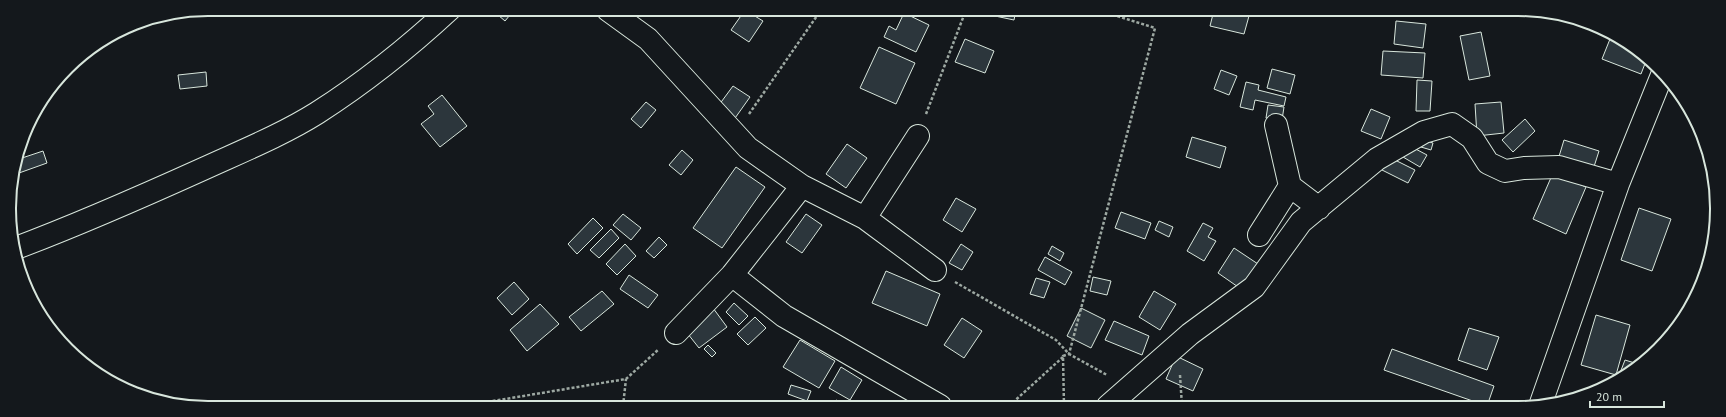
<svg xmlns="http://www.w3.org/2000/svg" width="1726" height="417" font-family="'PT Sans',sans-serif">
<rect width="100%" height="100%" fill="#14181c"/>
<path fill="#2c363c" stroke="#d8e6dc" d="M 491,9 L 515,9 L 505,21 Z
M 745,10 L 763,21 L 749,42 L 731,30 Z
M 909,10 L 924,10 L 922,16 Z
M 977,10 L 1016,10 L 1014,20 L 976,12 Z
M 1214,10 L 1226,10 L 1249,16 L 1244,34 L 1210,26 Z
M 904,13 L 929,25 L 916,52 L 884,37 L 889,26 L 896,30 Z
M 1396,21 L 1426,24 L 1423,48 L 1394,44 Z
M 1481,32 L 1490,76 L 1469,80 L 1460,36 Z
M 1612,34 L 1617,36 L 1646,61 L 1641,74 L 1602,59 Z
M 965,39 L 994,51 L 985,73 L 955,62 Z
M 879,47 L 915,63 L 896,104 L 860,88 Z
M 1383,51 L 1425,53 L 1423,78 L 1381,75 Z
M 1272,69 L 1295,75 L 1290,94 L 1267,88 Z
M 1221,70 L 1237,76 L 1229,95 L 1214,89 Z
M 206,72 L 207,86 L 180,89 L 178,75 Z
M 1417,80 L 1432,81 L 1430,111 L 1416,111 Z
M 1246,82 L 1259,85 L 1258,90 L 1286,97 L 1284,106 L 1255,100 L 1253,110 L 1240,107 Z
M 733,86 L 750,97 L 733,121 L 716,109 Z
M 442,95 L 467,126 L 440,147 L 421,124 L 434,114 L 428,106 Z
M 646,102 L 656,110 L 641,128 L 631,119 Z
M 1501,102 L 1504,133 L 1477,136 L 1475,104 Z
M 1268,105 L 1284,107 L 1282,120 L 1266,118 Z
M 1371,109 L 1390,117 L 1381,139 L 1361,131 Z
M 1525,119 L 1535,131 L 1513,152 L 1502,140 Z
M 1192,137 L 1226,147 L 1220,168 L 1186,157 Z
M 1423,140 L 1433,143 L 1431,150 L 1421,147 Z
M 1564,140 L 1599,151 L 1592,173 L 1557,163 Z
M 847,144 L 867,158 L 846,188 L 826,174 Z
M 1410,146 L 1427,155 L 1420,167 L 1403,157 Z
M 682,150 L 693,160 L 681,175 L 669,165 Z
M 43,151 L 47,163 L 19,173 L 17,167 L 19,159 Z
M 1389,157 L 1415,170 L 1408,183 L 1382,170 Z
M 736,167 L 765,187 L 722,248 L 693,228 Z
M 1553,173 L 1586,187 L 1566,234 L 1533,219 Z
M 956,198 L 976,209 L 962,232 L 943,220 Z
M 1639,208 L 1671,219 L 1652,271 L 1621,260 Z
M 1121,212 L 1151,223 L 1145,239 L 1115,228 Z
M 623,214 L 641,228 L 631,240 L 613,225 Z
M 806,214 L 822,225 L 802,253 L 786,242 Z
M 593,218 L 603,228 L 577,254 L 568,244 Z
M 1159,221 L 1173,227 L 1169,237 L 1155,230 Z
M 1203,223 L 1213,228 L 1208,237 L 1216,241 L 1204,261 L 1187,251 Z
M 611,229 L 619,238 L 599,258 L 590,250 Z
M 659,237 L 667,245 L 654,258 L 646,251 Z
M 625,244 L 636,256 L 617,275 L 606,264 Z
M 961,244 L 973,252 L 962,270 L 949,263 Z
M 1052,246 L 1064,253 L 1060,261 L 1048,254 Z
M 1234,248 L 1258,264 L 1241,289 L 1218,273 Z
M 1045,257 L 1072,272 L 1065,285 L 1038,270 Z
M 886,271 L 940,294 L 927,326 L 872,303 Z
M 629,275 L 658,295 L 648,308 L 620,289 Z
M 1093,277 L 1111,281 L 1107,295 L 1090,291 Z
M 1036,278 L 1050,282 L 1044,298 L 1030,294 Z
M 514,282 L 529,299 L 512,315 L 497,298 Z
M 602,291 L 614,304 L 581,331 L 569,317 Z
M 1154,291 L 1176,304 L 1160,330 L 1139,317 Z
M 734,303 L 748,316 L 739,325 L 726,312 Z
M 540,304 L 559,324 L 527,351 L 510,330 Z
M 713,308 L 727,327 L 699,348 L 684,329 Z
M 1081,308 L 1105,320 L 1091,348 L 1067,336 Z
M 1596,315 L 1630,325 L 1616,375 L 1581,365 Z
M 755,317 L 766,328 L 748,345 L 737,334 Z
M 962,318 L 982,331 L 964,358 L 944,345 Z
M 1114,321 L 1149,336 L 1142,355 L 1105,340 Z
M 1469,328 L 1499,337 L 1487,370 L 1458,360 Z
M 800,340 L 835,361 L 819,388 L 783,367 Z
M 708,345 L 716,353 L 712,357 L 704,349 Z
M 1392,349 L 1494,386 L 1487,406 L 1384,370 Z
M 1176,356 L 1203,369 L 1193,391 L 1166,379 Z
M 1625,360 L 1638,364 L 1618,378 Z
M 841,367 L 862,380 L 850,400 L 829,388 Z
M 791,385 L 811,391 L 807,401 L 788,394 Z
M 836,400 L 849,405 L 849,406 L 833,406 Z"/>
<g fill="none" stroke-linecap="round" stroke-linejoin="round">
<g stroke="#d8e6dc" stroke-width="24">
<path id="street" d="M 608,10 L 648,39 L 748,148 L 802,186 L 865,218 L 935,270
M 1276,125 L 1290,186 L 1319,208
M 865,218 L 918,136
M 1259,235 L 1290,186
M 16,248 C 80,224 141,197 203,169 C 240,152 282,135 317,113 C 364,83 409,47 450,9
M 732,275 L 784,316 L 940,406
M 676,333 L 732,275 L 802,186
M 1108,406 L 1190,334 L 1254,287 L 1301,222 L 1377,159 L 1424,132 L 1452,124 L 1472,138 L 1488,163 L 1505,171 L 1524,168 L 1559,167 L 1618,184
M 1540,406 L 1618,184 L 1662,75"/>
</g>
<path stroke="#9da8a2" stroke-width="2.5" stroke-dasharray="3 2" stroke-linecap="butt" d="M 749,114 L 821,10
M 926,114 L 966,10
M 955,282 L 1056,340 L 1069,354 L 1107,375
M 1180,375 L 1182,406
M 463,406 L 626,379 L 659,349
M 623,406 L 626,379
M 1009,406 L 1063,357
M 1064,406 L 1063,356 L 1069,354 L 1155,28 L 1098,10"/>
<use href="#street" stroke="#14181c" stroke-width="22"/>
</g>
<path d="M0 0H1726V417H0ZM208 16H1518A192 192 0 0 1 1710 208V209A192 192 0 0 1 1518 401H208A192 192 0 0 1 16 209V208A192 192 0 0 1 208 16Z" fill="#14181c" fill-rule="evenodd"/>
<path fill="none" stroke="#d8e6dc" stroke-width="2" d="M208 16H1518A192 192 0 0 1 1710 208V209A192 192 0 0 1 1518 401H208A192 192 0 0 1 16 209V208A192 192 0 0 1 208 16Z"/>
<path d="M1590 401v6h74v-6" fill="none" stroke="#d8e6dc" stroke-width="2"/>
<text x="1596" y="401" font-size="12" fill="#d8e6dc" stroke="#14181c" stroke-width="3" paint-order="stroke">20 m</text>
</svg>
